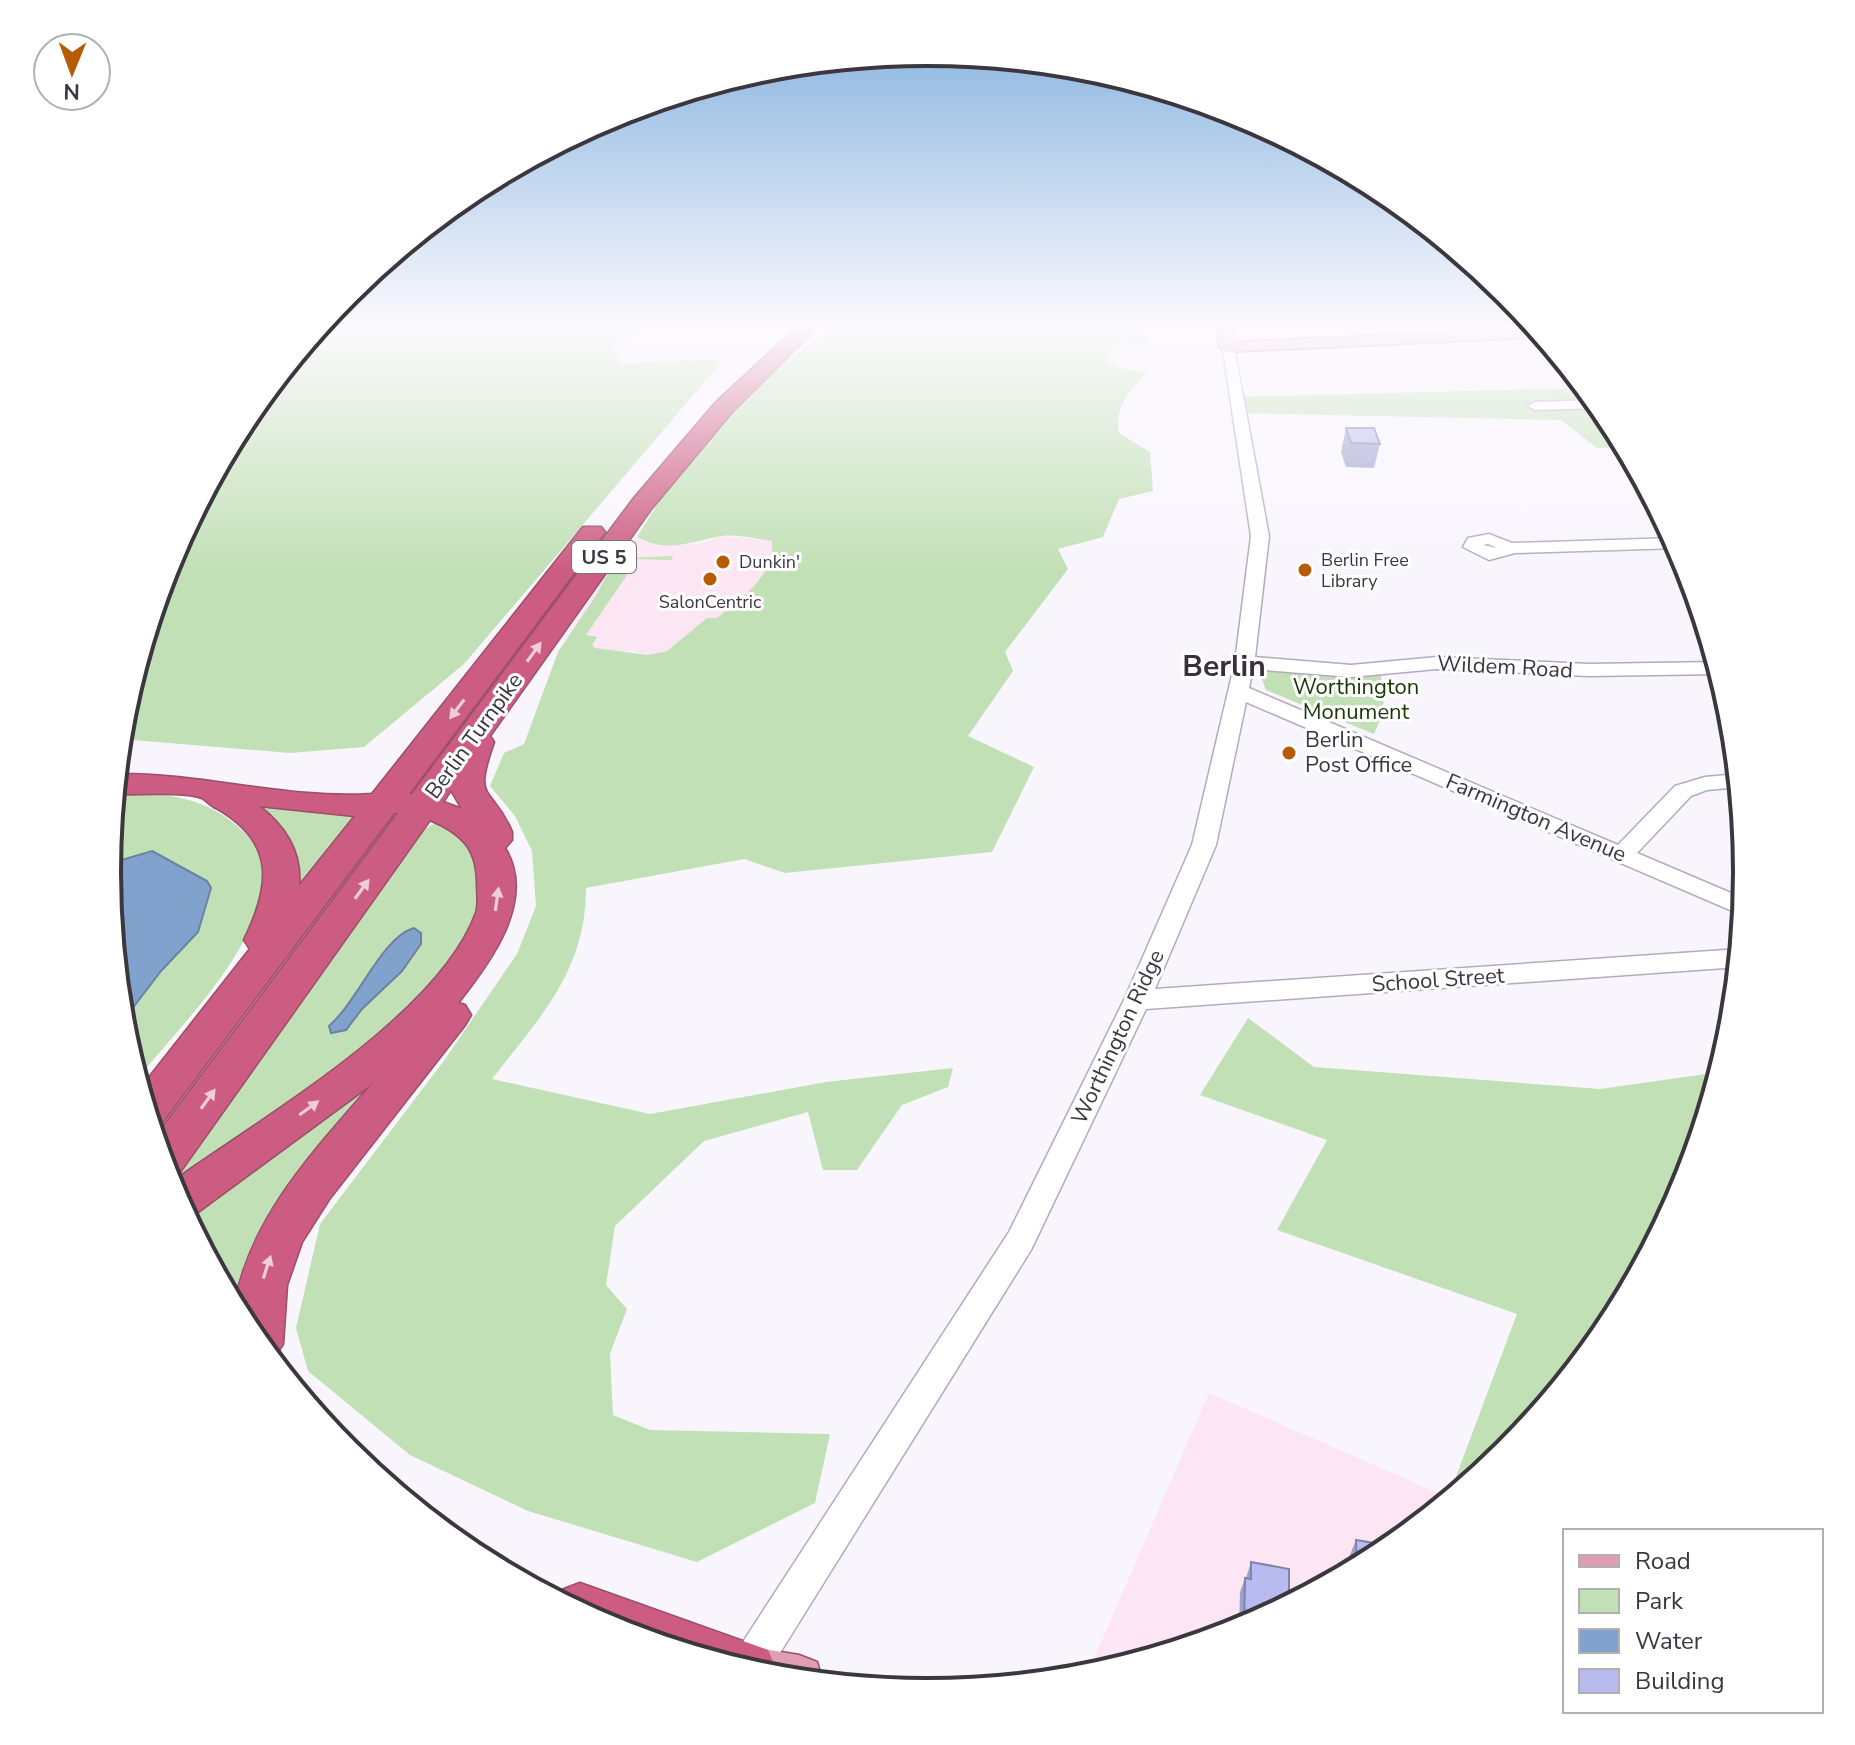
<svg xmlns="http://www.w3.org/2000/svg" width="1855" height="1745" font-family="'Nunito Sans',sans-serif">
<rect width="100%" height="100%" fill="#f9f5fd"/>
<path fill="#fce6f3" d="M 724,536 L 773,541 L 773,560 L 756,585 L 717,618 L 690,632 L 667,651 L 648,655 L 632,651 L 558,652 L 600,583 L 637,537 L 645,542 L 698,544 Z
M 1209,1393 L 1452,1499 L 1383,1555 L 1241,1631 L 1086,1677 Z"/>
<path fill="#c2e0b5" d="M 318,328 L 666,328 L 628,338 L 612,347 L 622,363 L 724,359 L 464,664 L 364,747 L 290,753 L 120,739 L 123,712 L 170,558 L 246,416 Z
M 834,328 L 1145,328 L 1142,334 L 1148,336 L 1148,343 L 1115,344 L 1105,357 C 1113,370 1134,370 1148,373 C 1131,387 1113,410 1119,433 L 1150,452 L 1153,491 L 1119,499 L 1103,537 L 1058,549 L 1068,569 L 1005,652 L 1013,671 L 968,736 L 1034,767 L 992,852 L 785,873 L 744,859 L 586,888 C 586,971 540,1017 492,1079 L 650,1114 L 826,1082 L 953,1068 L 948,1087 L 902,1105 L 857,1170 L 823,1170 L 808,1112 L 704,1141 L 615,1226 L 606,1285 L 627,1309 L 610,1354 L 613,1415 L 650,1430 L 830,1434 L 815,1503 L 697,1562 L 528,1511 L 410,1455 L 308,1371 L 296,1328 L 320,1224 L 443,1062 L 517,954 L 536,906 L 532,851 L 515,816 L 490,786 L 504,753 L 524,744 L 558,652 L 595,597 L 609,571 L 629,558 L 673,556 L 672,560 L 638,559 L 586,635 L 597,637 L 592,645 L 595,648 L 648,655 L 667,651 L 707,618 L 717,618 C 742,597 775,576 772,541 C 757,539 737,534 722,536 C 691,541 668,554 637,537 L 669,485 L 767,374 Z
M 1586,388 L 1610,417 L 1626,447 L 1597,448 L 1561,420 L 1233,413 L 1231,397 Z
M 1268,667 L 1373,672 L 1381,675 L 1384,711 L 1374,734 L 1266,690 L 1260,674 Z
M 115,792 C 165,793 208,796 245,833 C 255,843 265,860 268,875 C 269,880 265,888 264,893 C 243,965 184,1022 137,1079 L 123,1032 L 107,872 Z
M 264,807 L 350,815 L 354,819 L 294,901 L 262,812 Z
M 437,822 L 459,831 L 479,862 L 481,905 L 449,966 L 369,1046 L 172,1191 L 169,1186 L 425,829 Z
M 1248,1018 L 1314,1067 L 1600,1089 L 1720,1072 L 1685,1187 L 1609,1329 L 1507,1453 L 1452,1499 L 1448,1498 L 1517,1314 L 1277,1230 L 1327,1140 L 1200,1095 Z
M 411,1042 L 245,1328 L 184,1214 Z"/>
<path fill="#80a2cd" stroke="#6c82a2" stroke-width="2" d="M 152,851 L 207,881 L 211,888 L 198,932 L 161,971 L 122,1022 L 108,864 Z
M 414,928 L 421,933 L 421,944 L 402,971 L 362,1009 L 346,1030 L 331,1033 L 329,1026 C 358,1001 382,937 414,928 Z"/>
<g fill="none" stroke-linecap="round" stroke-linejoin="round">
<g stroke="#b4aabd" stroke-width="3">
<path id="minor" d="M 1222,344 L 1234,347 L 1269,536 L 1255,657 L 1351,665 L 1437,657 L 1589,664 L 1717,662 L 1720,674 L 1589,676 L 1437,669 L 1351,677 L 1253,669 L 1249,688 L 1618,845 L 1675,786 L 1705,777 L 1738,774 L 1740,787 L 1707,790 L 1691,796 L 1637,853 L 1745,899 L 1744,916 L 1246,702 L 1216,845 L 1155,989 L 1740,949 L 1739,967 L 1146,1009 L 1031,1250 L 765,1677 L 728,1665 L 1009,1232 L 1124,1000 L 1192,845 L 1235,662 L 1251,536 Z
M 1596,400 L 1602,408 L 1535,410 L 1528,406 L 1535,402 Z
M 1489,534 L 1512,543 L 1674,538 L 1680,548 L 1515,553 L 1489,560 L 1463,547 L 1468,538 ZM 1488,544 L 1497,548 L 1483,545 Z"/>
</g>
<g stroke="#9a4f6a" stroke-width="3">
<path id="major" d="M 1217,328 L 1233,328 L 1235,342 L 1537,328 L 1544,337 L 1227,352 L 1219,347 Z
M 745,1646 L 799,1655 L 817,1662 L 823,1683 L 767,1677 L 723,1664 L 727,1653 Z"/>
</g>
<g stroke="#9a4f6a" stroke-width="3">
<path id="highway" d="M 796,328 L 817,328 L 732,412 L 652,508 L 490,736 L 494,742 C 472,804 491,783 512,832 L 512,840 L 505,848 C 537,900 490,963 458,1003 L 465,1005 L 471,1015 L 465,1025 L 330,1198 L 302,1242 L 287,1285 L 283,1344 L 272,1361 L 245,1328 L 234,1307 C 250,1217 314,1151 372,1084 L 194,1215 L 186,1218 L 169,1184 C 258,1120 438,1017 476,913 C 479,904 477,892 477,883 C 477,848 461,833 430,820 L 178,1175 L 167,1178 L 155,1138 L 398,813 L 394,813 L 162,1123 L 151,1126 L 140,1089 L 250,949 L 244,940 C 271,885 276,842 216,808 C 211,806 206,800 202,798 C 183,791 136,795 115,794 L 117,774 C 202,773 289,800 372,794 L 583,527 L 601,527 L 605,532 L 601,537 L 409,794 L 412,794 L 634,498 L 716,402 ZM 451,790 L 462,809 L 443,802 ZM 259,806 L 355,816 L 299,886 C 302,853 285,826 259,806 Z
M 580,1583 L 768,1650 L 777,1671 L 774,1678 L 613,1630 L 556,1600 L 559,1591 Z"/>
</g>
<use href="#minor" fill="#fff" fill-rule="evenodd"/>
<use href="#major" fill="#e09db3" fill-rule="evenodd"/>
<use href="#highway" fill="#cc5c81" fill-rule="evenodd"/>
</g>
<path fill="#9ea1ce" d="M 1346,428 L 1380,444 L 1374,468 L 1346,467 L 1341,452 Z
M 1356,1540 L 1383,1555 L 1347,1574 L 1347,1562 Z
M 1251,1562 L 1289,1596 L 1292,1603 L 1239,1631 L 1240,1592 L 1245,1578 L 1246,1578 Z"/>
<path fill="#b8bbf0" stroke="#8183a8" stroke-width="2" d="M 1346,428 L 1374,428 L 1380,444 L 1351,443 Z
M 1356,1540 L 1393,1546 L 1383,1555 L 1357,1569 Z
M 1251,1562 L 1289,1569 L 1289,1596 L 1292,1597 L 1292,1603 L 1244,1629 L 1245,1578 L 1251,1579 Z"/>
<defs><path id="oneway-solid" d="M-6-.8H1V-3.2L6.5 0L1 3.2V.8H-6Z" transform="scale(2)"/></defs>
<g fill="#f0ced9">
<use href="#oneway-solid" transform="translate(534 652) rotate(-54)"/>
<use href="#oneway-solid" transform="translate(457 709) rotate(127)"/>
<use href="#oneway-solid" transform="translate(362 889) rotate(-54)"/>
<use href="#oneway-solid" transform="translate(497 899) rotate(-82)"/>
<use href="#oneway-solid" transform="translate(208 1099) rotate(-54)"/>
<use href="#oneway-solid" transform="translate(309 1108) rotate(-36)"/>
<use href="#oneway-solid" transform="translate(267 1267) rotate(-72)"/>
</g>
<linearGradient id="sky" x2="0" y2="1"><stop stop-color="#7eaddd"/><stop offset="0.57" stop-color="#fcfafe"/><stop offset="1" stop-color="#fcfafe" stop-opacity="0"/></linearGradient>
<rect width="1855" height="572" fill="url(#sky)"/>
<g fill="#b85b05" stroke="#fff" stroke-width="3">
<circle cx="723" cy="562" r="8"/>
<circle cx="1305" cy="570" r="8"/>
<circle cx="710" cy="579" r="8"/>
<circle cx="1289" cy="753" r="8"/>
</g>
<g text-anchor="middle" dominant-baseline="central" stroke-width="6" stroke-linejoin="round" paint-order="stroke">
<g font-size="18" fill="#3c373f" stroke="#fff" text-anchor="start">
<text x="1321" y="560">Berlin Free<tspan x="1321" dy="21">Library</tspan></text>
<text x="739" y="562">Dunkin'</text>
<text x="710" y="602" text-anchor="middle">SalonCentric</text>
</g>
<rect fill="#fff" stroke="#767379" stroke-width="2" x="572" y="541" width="64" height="32" rx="6"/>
<g font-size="20" font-weight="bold" fill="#3c373f">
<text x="604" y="557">US 5</text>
</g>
<g font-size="22" fill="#3c373f" stroke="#fff">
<text transform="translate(1505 667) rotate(3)">Wildem Road</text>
<text transform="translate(474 736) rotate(-54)">Berlin Turnpike</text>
<text transform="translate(1536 818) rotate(23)">Farmington Avenue</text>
<text transform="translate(1438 980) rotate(-4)">School Street</text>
<text transform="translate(1118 1037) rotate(-65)">Worthington Ridge</text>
</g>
<g font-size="22" fill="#1a3805" stroke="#fff">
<text x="1356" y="687">Worthington<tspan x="1356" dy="25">Monument</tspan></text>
</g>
<g font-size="22" fill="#3c373f" stroke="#fff" text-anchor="start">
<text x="1305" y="740">Berlin<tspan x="1305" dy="25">Post Office</tspan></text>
</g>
<g font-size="30" font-weight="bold" fill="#38303e" stroke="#fff">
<text x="1224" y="666">Berlin</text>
</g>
</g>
<path d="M0 0H1855V1745H0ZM121 872a806 806 0 1 1 1612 0a806 806 0 1 1-1612 0Z" fill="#fff" fill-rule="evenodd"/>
<path fill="none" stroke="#3c373f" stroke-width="4" d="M121 872a806 806 0 1 1 1612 0a806 806 0 1 1-1612 0Z"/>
<rect x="1563" y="1529" width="260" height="184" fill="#ffffff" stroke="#b1afb2" stroke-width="2"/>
<rect x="1579" y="1555" width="40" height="12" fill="#e09db3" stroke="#b1afb2" stroke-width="2"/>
<text x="1635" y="1569" font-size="24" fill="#3c373f">Road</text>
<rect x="1579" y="1589" width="40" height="24" fill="#c2e0b5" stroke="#b1afb2" stroke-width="2"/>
<text x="1635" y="1609" font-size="24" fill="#3c373f">Park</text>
<rect x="1579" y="1629" width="40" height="24" fill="#80a2cd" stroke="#b1afb2" stroke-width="2"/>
<text x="1635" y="1649" font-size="24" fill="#3c373f">Water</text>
<rect x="1579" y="1669" width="40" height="24" fill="#b8bbf0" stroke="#b1afb2" stroke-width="2"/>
<text x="1635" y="1689" font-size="24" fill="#3c373f">Building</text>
<g transform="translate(72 72) rotate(181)"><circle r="38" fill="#ffffff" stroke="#b1afb2" stroke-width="2"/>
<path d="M0-6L14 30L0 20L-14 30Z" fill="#b85b05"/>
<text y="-12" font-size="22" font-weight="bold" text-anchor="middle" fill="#3c373f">N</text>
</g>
</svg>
